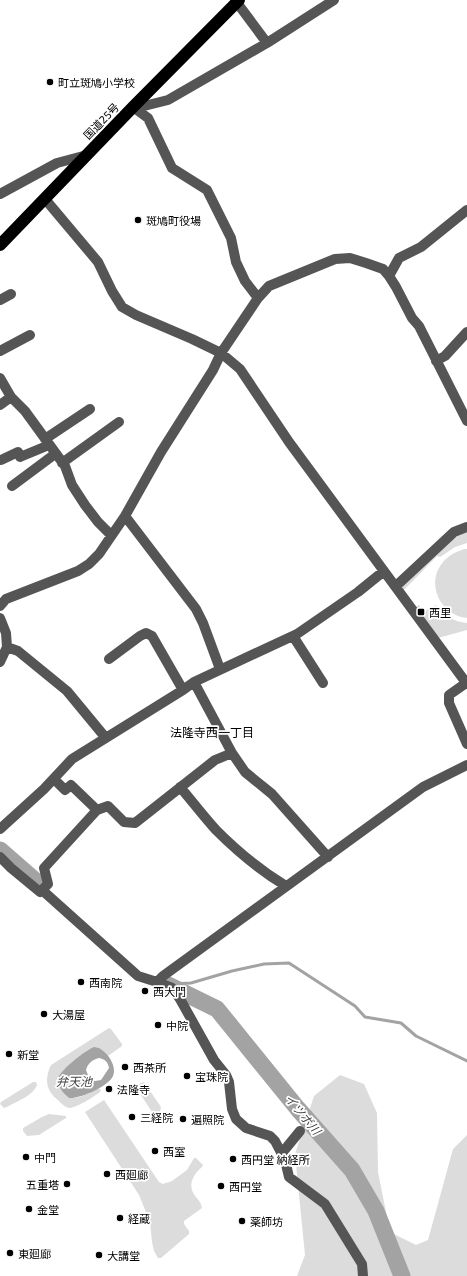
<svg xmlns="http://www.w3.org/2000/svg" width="467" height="1276" font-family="'Exo 2','Noto Sans JP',sans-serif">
<rect width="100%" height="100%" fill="#fff"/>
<path fill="#dcdcdc" d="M 467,532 L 467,543 L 455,547 L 440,557 L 437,556 L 404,590 L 402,587 L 456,537 Z
M 464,549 L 467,549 L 467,618 C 440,615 425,583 443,562 C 449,555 456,552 464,549 Z
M 419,605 L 423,612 L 436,605 C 443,615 454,622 467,623 L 467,630 L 438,638 L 416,607 Z
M 109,1028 L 111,1029 L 122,1044 L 122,1046 L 108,1056 L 106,1053 L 97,1047 L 87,1051 L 62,1090 L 69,1098 C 80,1099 89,1093 98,1088 L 101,1090 L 100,1092 C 94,1097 76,1108 69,1108 C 66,1107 61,1104 59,1101 C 46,1091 44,1080 51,1065 Z
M 340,1075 L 364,1084 L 377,1113 L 378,1172 L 390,1232 L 416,1245 L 428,1240 L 453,1149 L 467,1135 L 467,1276 L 297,1276 L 305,1255 L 295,1154 L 314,1096 Z
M 33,1082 L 36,1082 L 37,1085 C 33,1096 17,1101 7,1107 L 4,1108 L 0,1104 L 1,1102 Z
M 144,1082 L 161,1107 L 160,1112 L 157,1114 L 153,1114 L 152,1112 L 137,1089 L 136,1086 L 141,1083 Z
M 104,1100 L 159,1182 L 163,1184 L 172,1181 L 187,1170 L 194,1158 L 196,1158 L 203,1165 L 202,1167 C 196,1172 189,1181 192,1190 C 194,1197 201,1200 202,1208 L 184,1221 L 184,1224 L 189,1231 L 189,1234 L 161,1258 L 158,1258 L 154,1251 L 152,1242 L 150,1222 L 139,1195 L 85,1112 Z
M 49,1114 L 66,1116 L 66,1118 L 39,1135 L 27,1136 L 23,1131 L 23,1128 L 42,1117 Z"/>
<path fill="#a3a3a3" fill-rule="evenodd" d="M 94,1047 C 105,1047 118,1066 113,1076 C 109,1086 80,1099 69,1098 C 64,1094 58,1087 58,1080 C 57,1072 86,1050 94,1047 ZM 99,1058 C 105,1059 108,1062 109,1068 L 101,1080 L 95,1081 L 89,1078 L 86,1070 C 88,1063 92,1060 99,1058 Z"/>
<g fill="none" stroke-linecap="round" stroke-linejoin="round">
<path stroke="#a3a3a3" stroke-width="3" d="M 170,984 L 191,983 L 232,971 L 264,964 L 289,963 L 355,1006 L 365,1017 L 401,1023 L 416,1036 L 467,1061"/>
<path stroke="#a3a3a3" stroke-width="17" d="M 0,850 L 39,884
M 166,984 L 217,1009 L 298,1109 L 352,1170 L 376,1211 L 402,1276"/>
<path stroke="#555" stroke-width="10" d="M 235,0 L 267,43
M 133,107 L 148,118 L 172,168 L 207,190 L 231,238 L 236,262 L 245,281 L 258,298
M 133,107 L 148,105 L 168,100 L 267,43 L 334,0
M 0,194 L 57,163 L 87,155
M 45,199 L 98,262 L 112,291 L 122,307 L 136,315 L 192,339 L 221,353 L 240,369 L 289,442 L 467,684
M 389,276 L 399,258 L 421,247 L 467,210
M 0,300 L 11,294
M 0,351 L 30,335
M 436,361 L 445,356 L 467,332
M 0,378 L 11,397 L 25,411 L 65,466 L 72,485 L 85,505 L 98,522 L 111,535
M 0,405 L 11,397
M 45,439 L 90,409
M 1,460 L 18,452 L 20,457 L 49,445
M 62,463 L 119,422
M 12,486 L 55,454
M 125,516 L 196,609 L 203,623 L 220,669
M 396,586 L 454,532 L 467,527
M 0,606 L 6,599 L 78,571 L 89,564 L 99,554 L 125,516 L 161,452 L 213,370 L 221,353 L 258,298 L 269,286 L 335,259 L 350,258 L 366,263 L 383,269 L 389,276 L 396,287 L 412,318 L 419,326 L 467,421
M 0,618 L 6,633 L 7,647 L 0,662
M 293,636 L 323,683
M 7,647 L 18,651 L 67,691 L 105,737
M 109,659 L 140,636 L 146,633 L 152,636 L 183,690
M 194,682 L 232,753 L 245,772 L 272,794 L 328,857
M 466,683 L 449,695 L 449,703 L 467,744
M 54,779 L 65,790 L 71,785 L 97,810
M 180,787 C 192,801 204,817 216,830 C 237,851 261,871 286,886
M 0,829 L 44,789 L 72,759 L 183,690 L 194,682 L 297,634 L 358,592 L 384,571
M 0,857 L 11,868 L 40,892 L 48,884 L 44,868 L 97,810 L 108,806 L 124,822 L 135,823 L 215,760 L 232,753
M 42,890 L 138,976 L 157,982 L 172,988 L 180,999 L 214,1060 L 226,1075 L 229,1082 L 232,1109 L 236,1119 L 246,1128 L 270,1136 L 275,1141 L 285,1160 L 289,1177 L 325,1204 L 362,1264 L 363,1276
M 157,982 L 163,976 L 423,787 L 467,765
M 282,1153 L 300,1131"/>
<path stroke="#000" stroke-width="12" d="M 0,245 L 133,107 L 239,0"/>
</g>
<g fill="#000" stroke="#fff" stroke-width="1.5">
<circle cx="50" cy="82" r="4"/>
<circle cx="138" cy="220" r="4"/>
<rect x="417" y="608" width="8" height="8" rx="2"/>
<circle cx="81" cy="982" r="4"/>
<circle cx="145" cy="991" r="4"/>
<circle cx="44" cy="1014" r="4"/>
<circle cx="158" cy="1025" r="4"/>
<circle cx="9" cy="1054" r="4"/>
<circle cx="125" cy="1067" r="4"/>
<circle cx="187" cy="1076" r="4"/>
<circle cx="109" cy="1089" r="4"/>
<circle cx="132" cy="1117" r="4"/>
<circle cx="183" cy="1119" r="4"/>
<circle cx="155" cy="1151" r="4"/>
<circle cx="26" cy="1157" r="4"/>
<circle cx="233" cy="1159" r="4"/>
<circle cx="107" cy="1174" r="4"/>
<circle cx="67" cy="1184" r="4"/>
<circle cx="221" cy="1186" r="4"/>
<circle cx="29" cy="1209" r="4"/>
<circle cx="120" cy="1218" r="4"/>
<circle cx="242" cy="1221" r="4"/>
<circle cx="10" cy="1253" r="4"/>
<circle cx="99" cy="1255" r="4"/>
</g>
<g text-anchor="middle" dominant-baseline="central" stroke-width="3.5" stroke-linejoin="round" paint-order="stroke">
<g font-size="11" fill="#000" stroke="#fff" text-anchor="start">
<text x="58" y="82">町立斑鳩小学校</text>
<text x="146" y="220">斑鳩町役場</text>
<text x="429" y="612">西里</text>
<text x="89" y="982">西南院</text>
<text x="153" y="991">西大門</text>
<text x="52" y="1014">大湯屋</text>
<text x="166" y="1025">中院</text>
<text x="17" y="1054">新堂</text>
<text x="133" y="1067">西茶所</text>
<text x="195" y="1076">宝珠院</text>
<text x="117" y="1089">法隆寺</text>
<text x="140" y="1117">三経院</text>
<text x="191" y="1119">遍照院</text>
<text x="163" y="1151">西室</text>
<text x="34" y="1157">中門</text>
<text x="241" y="1159">西円堂 納経所</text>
<text x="115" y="1174">西廻廊</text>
<text x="59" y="1184" text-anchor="end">五重塔</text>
<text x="229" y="1186">西円堂</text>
<text x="37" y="1209">金堂</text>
<text x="128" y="1218">経蔵</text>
<text x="250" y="1221">薬師坊</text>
<text x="18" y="1253">東廻廊</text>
<text x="107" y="1255">大講堂</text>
</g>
<g font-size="11" fill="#000" stroke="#fff">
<text transform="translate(101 121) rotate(-46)">国道25号</text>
</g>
<g font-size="12" fill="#000" stroke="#fff">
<text x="212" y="732">法隆寺西一丁目</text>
</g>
<g font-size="12" font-style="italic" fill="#444" stroke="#fff">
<text x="74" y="1081">弁天池</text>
<text transform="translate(303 1114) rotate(50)">イツボ川</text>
</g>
</g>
</svg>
